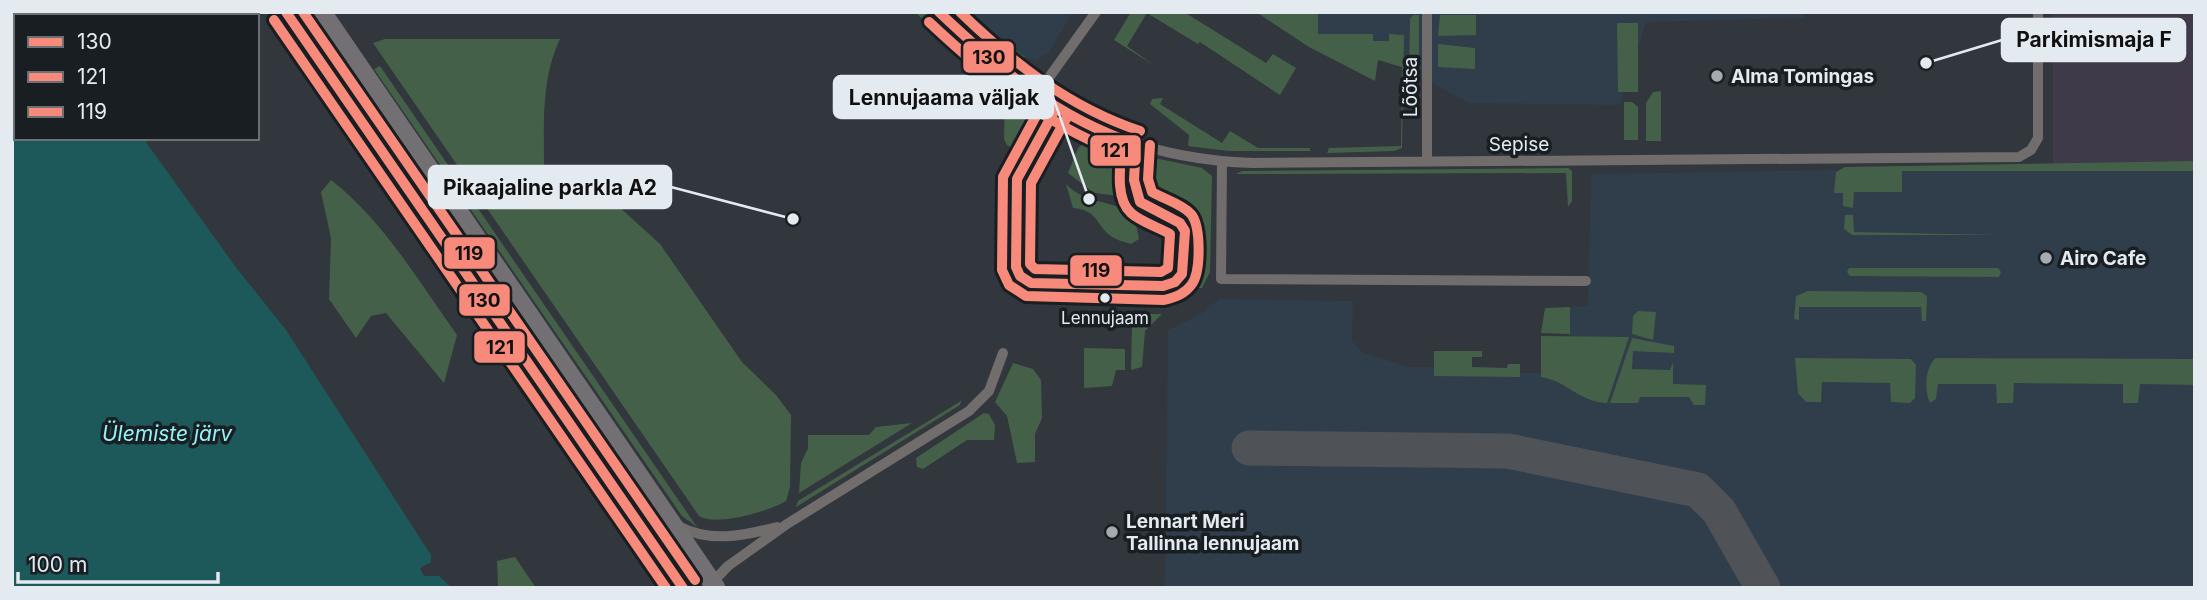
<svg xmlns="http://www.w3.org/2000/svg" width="2207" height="600" font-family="Inter,sans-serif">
<rect width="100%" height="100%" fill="#31373c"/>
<path fill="#2f3e4a" d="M 964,12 L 1073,12 L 1049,52 L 1036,60 L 1020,56 Z
M 1268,12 L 1804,12 L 1803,18 L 1646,22 L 1620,105 L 1469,103 L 1402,67 L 1311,40 Z
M 1841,170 L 2195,171 L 2195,588 L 1165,588 L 1168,330 L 1201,314 L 1219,299 L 1353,301 L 1352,341 L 1362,352 L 1408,367 L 1443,367 L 1444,373 L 1567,373 L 1569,307 L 1588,307 L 1591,174 Z"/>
<path fill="#3e3a49" d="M 2053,12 L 2195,12 L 2195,171 L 2053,170 Z"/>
<path fill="#456048" d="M 298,12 L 306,12 L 666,534 L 655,531 Z
M 915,12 L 927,12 L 1005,85 L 1002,88 L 996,88 L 984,78 Z
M 950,12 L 964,12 L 1025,57 L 1016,69 L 984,47 Z
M 1131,12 L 1184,12 L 1266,63 L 1273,54 L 1296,68 L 1280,95 L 1200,42 L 1198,44 L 1147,13 L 1127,46 L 1155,66 L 1114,40 Z
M 1256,12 L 1318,12 L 1318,34 L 1373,34 L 1373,41 L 1389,41 L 1389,34 L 1404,35 L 1402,148 L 1394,151 L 1327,153 L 1329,148 L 1401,146 L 1402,67 L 1378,60 L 1375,81 L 1309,47 Z
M 1413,15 L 1419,15 L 1419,81 L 1416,87 L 1409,87 L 1410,19 Z
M 1440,15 L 1476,15 L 1476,35 L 1438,36 Z
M 1617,23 L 1638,23 L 1638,92 L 1618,92 Z
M 385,39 L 560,39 C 541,78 544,125 544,168 L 598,167 L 605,194 L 660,244 L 742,362 L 776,395 L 791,415 L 790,487 L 786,501 C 770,511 716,527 699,516 L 373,43 Z
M 1438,44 L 1475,48 L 1475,69 L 1438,67 Z
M 380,66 L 697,527 L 682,516 L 374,69 Z
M 1009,89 C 1042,112 1040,120 1021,154 L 1007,145 L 1004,139 L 1005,96 Z
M 1661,91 L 1661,141 L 1646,141 L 1646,103 L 1653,92 Z
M 1163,98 L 1160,104 L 1222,143 L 1230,131 L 1258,148 L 1310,148 L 1310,151 L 1229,151 L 1188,146 L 1189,135 L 1150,104 L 1152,99 Z
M 1624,102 L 1632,102 L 1638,107 L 1638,140 L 1624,140 Z
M 1084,134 C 1134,155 1123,147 1128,197 L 1094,193 L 1068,173 L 1078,148 L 1084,143 Z
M 1145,156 L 1202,168 L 1212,176 L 1210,272 L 1202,288 L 1194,288 C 1214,259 1211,216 1174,201 C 1166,198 1156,199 1148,196 L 1141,179 L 1140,158 Z
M 2195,161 L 2195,171 L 1902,171 L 1902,192 L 1854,192 L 1853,208 L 1843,206 L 1843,193 L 1834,193 L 1836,172 L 1845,167 Z
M 1568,168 L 1572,171 L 1572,201 L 1568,207 L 1566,173 L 1236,174 L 1242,171 Z
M 331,180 C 383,220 419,282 457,335 L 444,383 L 386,313 L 371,316 L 356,338 L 329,299 L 331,238 L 321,192 Z
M 1066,184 C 1086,205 1112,199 1134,215 L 1139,239 L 1131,244 C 1126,242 1119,241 1114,238 C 1096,228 1100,210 1073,208 Z
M 1845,215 L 1853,215 L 1854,232 L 1999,235 L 1852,235 L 1844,229 Z
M 1849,268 L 1998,268 L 2001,272 L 1999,277 L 1850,276 L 1847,272 Z
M 1808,291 L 1921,292 L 1927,296 L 1926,321 L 1922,321 L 1921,307 L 1799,307 L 1799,320 L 1794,319 L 1796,296 Z
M 1570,307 L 1570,334 L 1541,333 L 1545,308 Z
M 1638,311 L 1656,312 L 1653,340 L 1632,334 L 1633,316 Z
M 1144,314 L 1162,314 L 1145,331 L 1142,367 L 1131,370 L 1132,325 L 1142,325 Z
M 1541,336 L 1629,337 L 1607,403 C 1579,402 1567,381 1541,377 Z
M 1632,338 L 1674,346 L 1674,353 L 1633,351 L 1632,369 L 1670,370 L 1673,362 L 1673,384 L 1706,385 L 1705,405 L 1694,405 L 1689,397 L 1640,397 L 1638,403 L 1610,403 Z
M 1084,348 L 1125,349 L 1125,370 L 1116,370 L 1112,386 L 1084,388 Z
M 1434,351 L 1482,351 L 1482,357 L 1472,357 L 1472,367 L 1507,368 L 1508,364 L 1520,364 L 1520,377 L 1434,376 Z
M 1795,358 L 1911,359 L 1916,365 L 1915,398 L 1910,403 L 1891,402 L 1890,383 L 1822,382 L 1821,402 L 1806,402 L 1798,393 Z
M 1936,358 L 2195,359 L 2195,385 L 2140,384 L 2138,403 L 2123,403 L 2123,384 L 2014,383 L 2013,403 L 1997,403 L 1996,384 L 1938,384 L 1936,399 L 1930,403 C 1924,391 1925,366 1936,358 Z
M 1013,363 L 1033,369 L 1041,380 L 1042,418 L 1035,434 L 1035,462 L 1017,463 L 1007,416 L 995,402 Z
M 961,401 L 960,405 L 796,507 L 798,501 Z
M 984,413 L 989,414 L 995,425 L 994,440 L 967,440 L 923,469 L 917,467 L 916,458 Z
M 912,423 L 799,493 L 801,463 L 808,448 L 808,435 L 869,435 L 876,427 Z
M 515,557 L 536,588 L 498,588 L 497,561 Z"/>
<path fill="#1d585a" d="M 12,12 L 57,12 L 59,16 L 16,16 L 16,138 L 143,138 L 235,266 L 286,330 L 431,555 L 431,562 L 420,568 L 424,576 L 439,576 L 452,588 L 12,588 Z"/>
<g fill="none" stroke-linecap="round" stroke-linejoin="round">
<path stroke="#4f5256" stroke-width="35" d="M 1249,448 L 1508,451 L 1698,490 L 1719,511 L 1763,588"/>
<path stroke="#706d6c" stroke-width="10" d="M 939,12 C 958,31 976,51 997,68 C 1070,129 1158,160 1253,163 L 2019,157 L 2031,150 L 2038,138 L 2038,12
M 1427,12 L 1427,162
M 1035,97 L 1096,12
M 1222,162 L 1221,279 L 1586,281
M 678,526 C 710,543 743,536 777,527
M 709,586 L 728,566 L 787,524 L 969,411 L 989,391 L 1003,353"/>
<path stroke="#727072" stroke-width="19" d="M 286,12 L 683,588
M 322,12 L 716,588"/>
<g stroke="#191e22" stroke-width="16">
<path id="bus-1" d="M 286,12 L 683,588
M 939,12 C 999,69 1057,118 1136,144
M 1055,110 L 1017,179 L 1016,267 L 1020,276 L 1031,283 L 1163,286 L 1175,282 L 1182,274 L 1185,231 L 1180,223 L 1140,202 L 1134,180 L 1136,144"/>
</g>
<g stroke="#191e22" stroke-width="16">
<path id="bus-2" d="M 274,20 L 666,588
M 929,22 C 991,80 1051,130 1132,157
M 1043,103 L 1003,177 L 1002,270 L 1009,285 L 1026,296 L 1164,300 C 1176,297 1185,294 1192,284 C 1201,271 1201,226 1191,214 C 1182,204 1164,199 1152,192 L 1148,179 L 1150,145"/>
</g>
<g stroke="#191e22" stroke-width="16">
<path id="bus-3" d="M 303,12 L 695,580
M 960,12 C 1014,64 1069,107 1140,131
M 1067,117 L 1031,183 L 1030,264 L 1035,269 L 1161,272 L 1168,268 L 1170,234 C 1158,227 1141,222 1131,213 C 1114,198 1121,162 1122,143"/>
</g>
<use href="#bus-1" stroke="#f78a7a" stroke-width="10"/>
<use href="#bus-2" stroke="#f78a7a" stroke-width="10"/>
<use href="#bus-3" stroke="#f78a7a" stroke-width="10"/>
</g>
<g fill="#a5abb1" stroke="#191e22" stroke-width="2.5">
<circle cx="1717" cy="76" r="7"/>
<circle cx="2046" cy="258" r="7"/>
<circle cx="1112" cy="532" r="7"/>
</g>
<circle fill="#e3eaf0" stroke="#191e22" stroke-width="2.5" cx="1105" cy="298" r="6"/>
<g text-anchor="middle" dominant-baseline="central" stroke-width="7" stroke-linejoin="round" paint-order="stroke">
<g font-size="17" fill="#e3eaf0" stroke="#191e22">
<text x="1105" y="318">Lennujaam</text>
</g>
<g font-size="19" font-weight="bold" fill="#e3eaf0" stroke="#191e22" text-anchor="start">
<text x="1731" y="76">Alma Tomingas</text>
<text x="2060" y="258">Airo Cafe</text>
<text x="1126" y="521">Lennart Meri<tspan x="1126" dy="22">Tallinna lennujaam</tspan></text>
</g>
<g font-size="19" fill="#e3eaf0" stroke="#191e22">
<text transform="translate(1410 87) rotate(-90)">Lõõtsa</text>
<text x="1519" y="144">Sepise</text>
</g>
<g font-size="21" font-style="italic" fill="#91f3f6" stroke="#191e22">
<text x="167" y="433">Ülemiste järv</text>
</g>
</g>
<path fill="none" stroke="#e3eaf0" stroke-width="2.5" d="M1926 63L2002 40M1089 199L1053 97M793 219L671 187"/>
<g fill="#e3eaf0" stroke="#191e22" stroke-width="2.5">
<circle cx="1926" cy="63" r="7"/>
<circle cx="1089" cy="199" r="7"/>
<circle cx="793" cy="219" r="7"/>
</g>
<g fill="#e3eaf0" stroke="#e3eaf0" stroke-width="2.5">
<rect x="2002" y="19" width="183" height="42" rx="7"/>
<rect x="834" y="76" width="219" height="42" rx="7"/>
<rect x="429" y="166" width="242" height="42" rx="7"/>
</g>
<g font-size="21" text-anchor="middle" font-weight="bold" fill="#111">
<text x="2094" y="47">Parkimismaja F</text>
<text x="944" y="105">Lennujaama väljak</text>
<text x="550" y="195">Pikaajaline parkla A2</text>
</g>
<g stroke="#191e22" stroke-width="2.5">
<rect x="962" y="40" width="53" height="34" rx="7" fill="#f78a7a"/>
<rect x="1089" y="134" width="53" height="33" rx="7" fill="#f78a7a"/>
<rect x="443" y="236" width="53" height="34" rx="7" fill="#f78a7a"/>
<rect x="1069" y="254" width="54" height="33" rx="7" fill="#f78a7a"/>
<rect x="458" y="283" width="53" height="34" rx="7" fill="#f78a7a"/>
<rect x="473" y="330" width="53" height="34" rx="7" fill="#f78a7a"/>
</g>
<g font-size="19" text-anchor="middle" font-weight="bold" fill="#111">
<text x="989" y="64">130</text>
<text x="1115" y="157">121</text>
<text x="469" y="260">119</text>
<text x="1096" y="277">119</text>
<text x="484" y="307">130</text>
<text x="500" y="354">121</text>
</g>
<rect width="2207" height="600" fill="none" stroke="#e3eaf0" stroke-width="28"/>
<rect x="14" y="14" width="245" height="126" fill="#191e22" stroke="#6a7074" stroke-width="2"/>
<rect x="28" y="37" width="35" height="10" fill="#f78a7a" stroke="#6a7074" stroke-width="2"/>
<text x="77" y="49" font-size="21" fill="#e3eaf0">130</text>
<rect x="28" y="72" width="35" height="10" fill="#f78a7a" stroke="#6a7074" stroke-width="2"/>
<text x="77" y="84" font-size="21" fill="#e3eaf0">121</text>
<rect x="28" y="107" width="35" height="10" fill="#f78a7a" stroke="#6a7074" stroke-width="2"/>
<text x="77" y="119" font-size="21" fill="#e3eaf0">119</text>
<path d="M18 572v10h200v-10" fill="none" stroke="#e3eaf0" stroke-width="3.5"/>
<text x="28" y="572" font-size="21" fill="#e3eaf0" stroke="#191e22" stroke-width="5" paint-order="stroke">100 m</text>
</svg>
